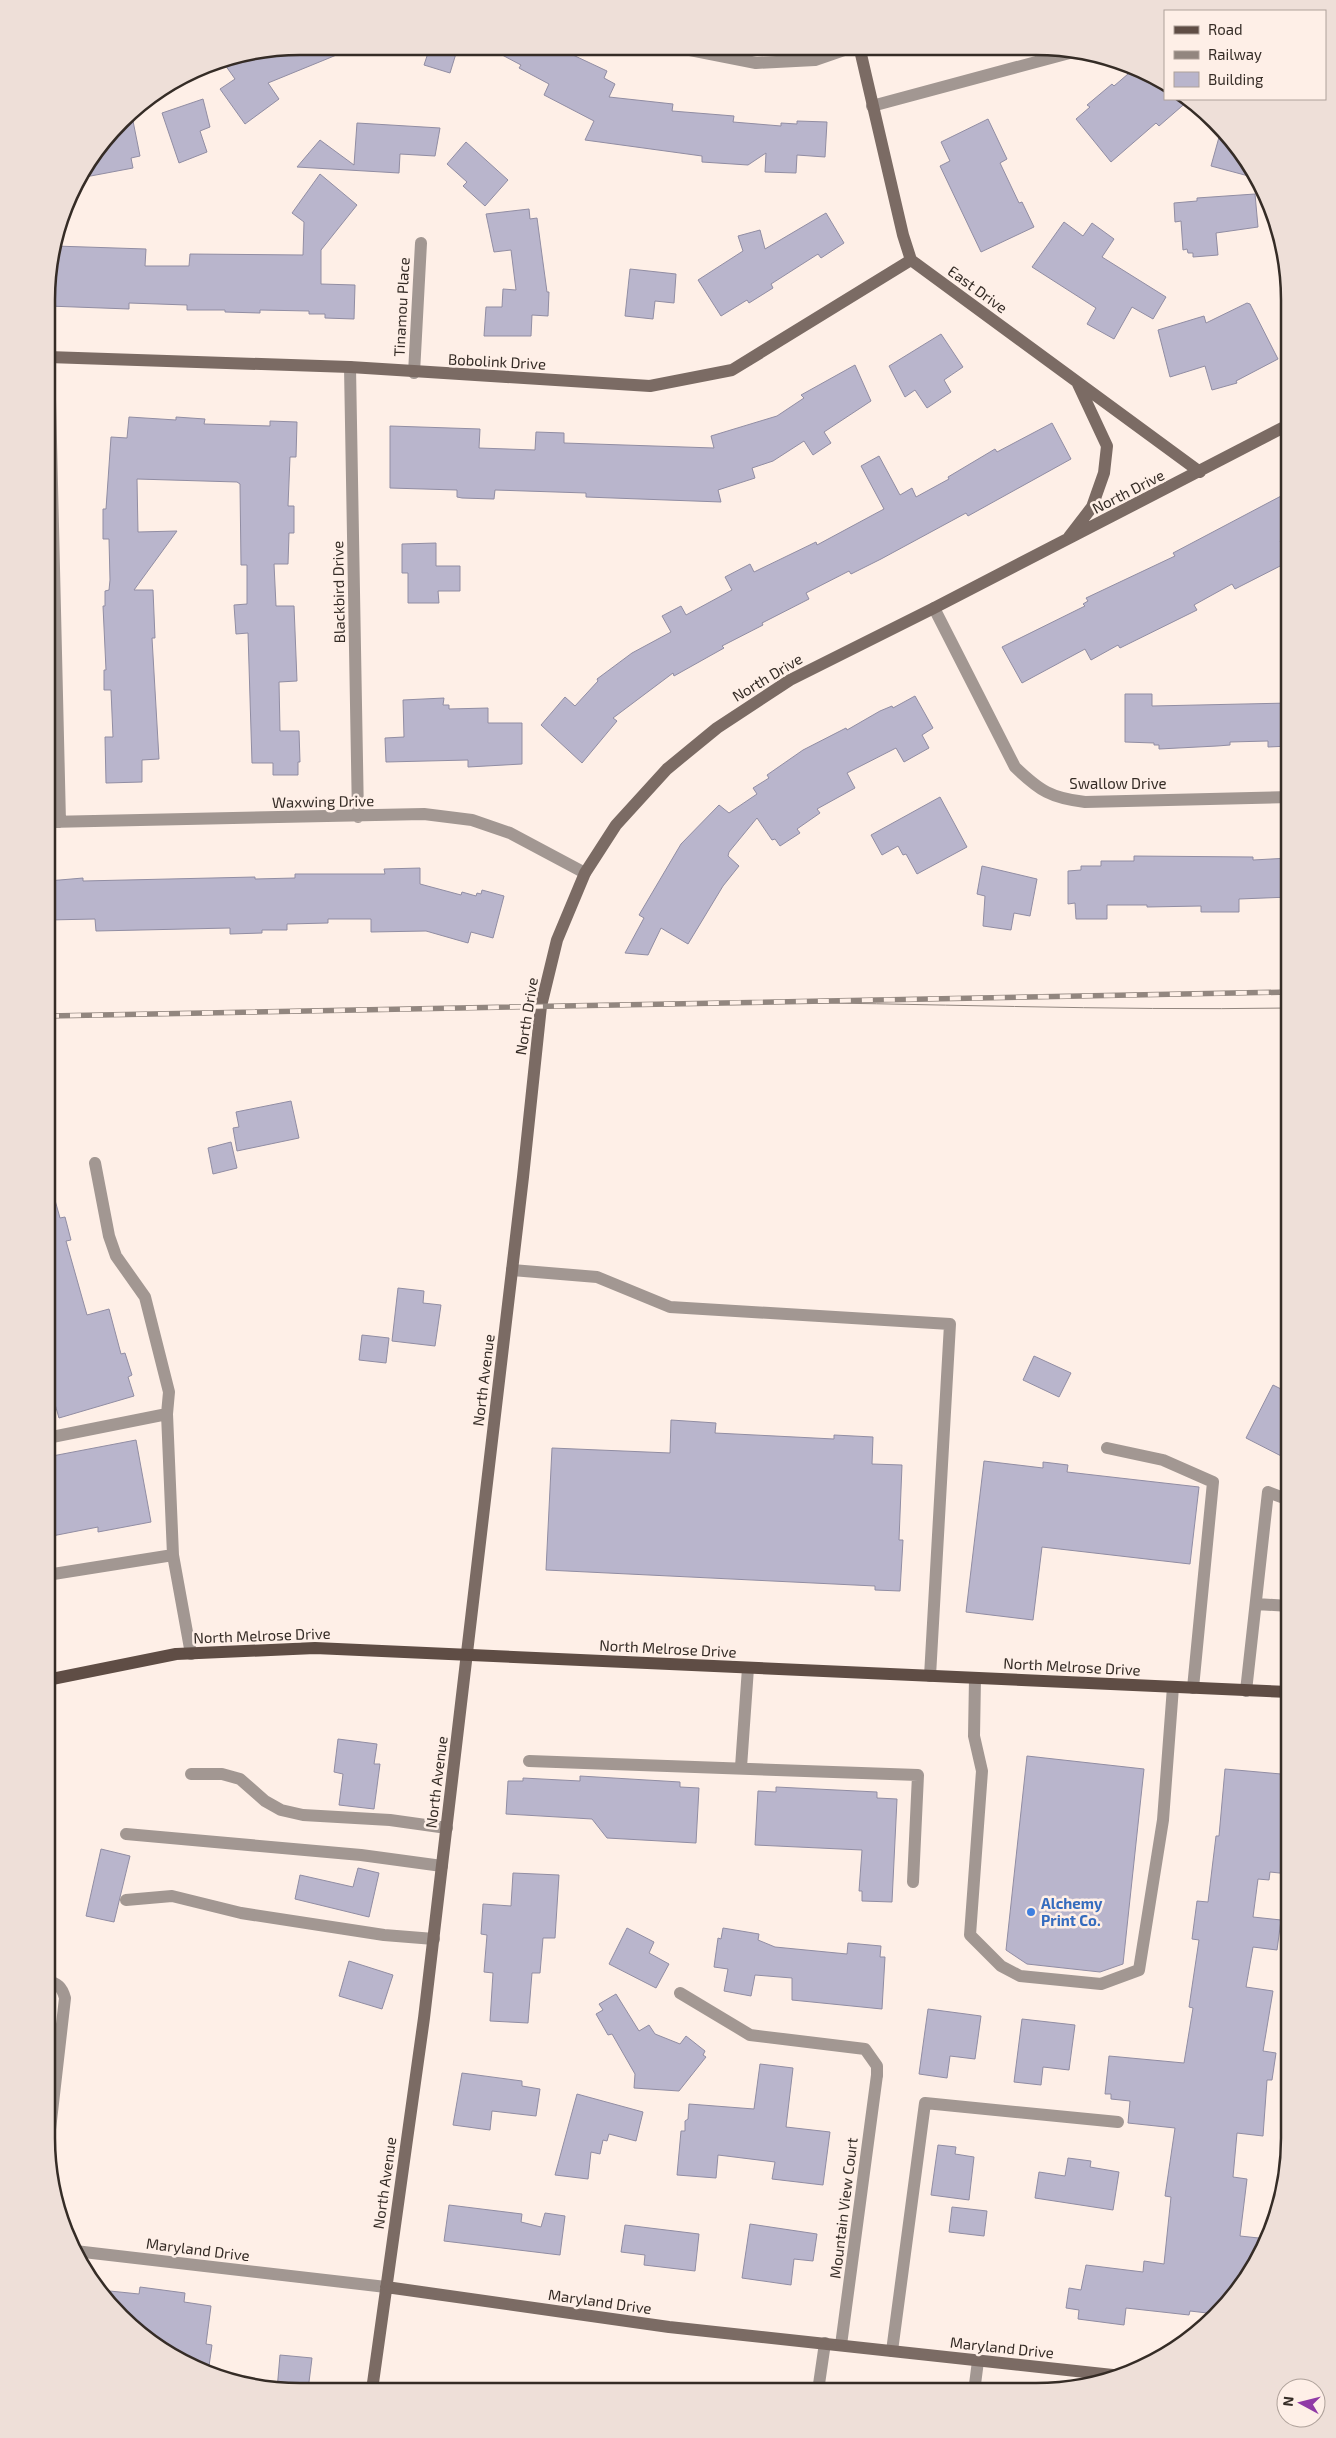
<svg xmlns="http://www.w3.org/2000/svg" width="1336" height="2438" font-family="'Exo 2',sans-serif">
<rect width="100%" height="100%" fill="#feefe7"/>
<path fill="#b9b5cc" stroke="#918da3" d="M 300,46 L 356,47 L 268,83 L 279,99 L 245,124 L 220,89 L 235,79 L 223,62 Z
M 430,47 L 458,47 L 450,73 L 424,65 Z
M 487,47 L 558,48 L 607,71 L 604,78 L 615,84 L 609,97 L 673,104 L 672,111 L 734,116 L 733,122 L 781,126 L 781,123 L 797,124 L 797,121 L 827,122 L 825,157 L 797,155 L 796,173 L 765,172 L 766,153 L 748,165 L 702,162 L 702,156 L 585,140 L 594,121 L 544,95 L 549,84 L 519,68 L 521,65 Z
M 1135,68 L 1148,72 L 1165,84 L 1165,99 L 1189,100 L 1159,126 L 1156,123 L 1111,162 L 1076,119 L 1090,107 L 1087,105 L 1112,84 L 1114,86 Z
M 203,99 L 210,127 L 200,131 L 207,152 L 179,163 L 162,113 Z
M 131,111 L 140,156 L 131,158 L 133,168 L 80,178 Z
M 988,119 L 1007,159 L 1000,163 L 1019,203 L 1022,202 L 1034,227 L 981,252 L 940,166 L 950,161 L 941,142 Z
M 357,123 L 440,128 L 435,156 L 400,154 L 399,173 L 297,167 L 320,140 L 354,165 Z
M 1221,130 L 1247,159 L 1256,178 L 1211,166 Z
M 466,142 L 508,180 L 485,206 L 463,186 L 467,182 L 447,164 Z
M 320,174 L 357,205 L 321,250 L 321,284 L 355,285 L 354,319 L 325,318 L 325,314 L 309,314 L 309,311 L 260,310 L 260,313 L 225,312 L 225,310 L 187,310 L 187,305 L 129,303 L 129,309 L 48,306 L 48,267 L 55,246 L 146,249 L 145,266 L 189,266 L 190,254 L 303,255 L 304,222 L 292,213 Z
M 1255,194 L 1258,227 L 1216,233 L 1218,255 L 1193,257 L 1193,253 L 1188,253 L 1187,249 L 1183,250 L 1181,221 L 1175,222 L 1174,203 L 1197,201 L 1197,198 Z
M 529,209 L 530,219 L 537,218 L 547,292 L 549,292 L 548,316 L 532,315 L 531,336 L 484,336 L 486,307 L 502,307 L 503,289 L 516,290 L 511,250 L 494,252 L 486,214 Z
M 826,213 L 844,243 L 821,258 L 818,254 L 771,284 L 773,288 L 749,303 L 747,300 L 721,316 L 698,280 L 743,251 L 738,236 L 760,230 L 765,249 Z
M 1064,222 L 1083,236 L 1092,223 L 1114,239 L 1102,257 L 1166,297 L 1153,319 L 1132,307 L 1114,339 L 1087,324 L 1096,308 L 1032,267 Z
M 630,269 L 676,274 L 674,303 L 655,301 L 653,319 L 625,316 Z
M 1247,303 L 1250,304 L 1278,359 L 1236,381 L 1237,383 L 1212,390 L 1205,366 L 1170,377 L 1158,330 L 1204,316 L 1206,323 Z
M 941,334 L 963,367 L 944,380 L 951,392 L 927,408 L 915,390 L 905,397 L 889,366 Z
M 855,365 L 871,401 L 824,432 L 831,443 L 813,455 L 804,441 L 773,461 L 752,468 L 755,478 L 718,490 L 721,502 L 586,497 L 586,493 L 495,490 L 494,499 L 462,498 L 457,497 L 457,490 L 390,488 L 390,426 L 480,429 L 479,448 L 535,450 L 536,432 L 564,433 L 564,443 L 714,448 L 711,436 L 777,416 L 804,398 L 801,395 Z
M 129,417 L 176,420 L 176,417 L 205,419 L 204,424 L 270,426 L 270,421 L 297,422 L 296,457 L 290,457 L 288,506 L 294,506 L 294,533 L 289,533 L 288,564 L 274,564 L 276,606 L 294,606 L 297,681 L 279,682 L 280,731 L 299,731 L 300,762 L 298,762 L 298,775 L 273,775 L 273,763 L 252,763 L 248,633 L 236,634 L 234,605 L 247,604 L 247,565 L 241,565 L 240,484 L 237,482 L 137,479 L 138,532 L 177,531 L 134,590 L 153,590 L 155,638 L 152,638 L 159,759 L 142,760 L 142,782 L 106,783 L 105,737 L 113,737 L 111,690 L 104,690 L 104,670 L 106,670 L 103,606 L 105,606 L 105,591 L 109,590 L 110,580 L 109,539 L 103,539 L 103,509 L 106,509 L 111,437 L 127,438 Z
M 1052,423 L 1071,459 L 968,516 L 966,513 L 881,559 L 851,574 L 849,571 L 806,593 L 809,599 L 762,623 L 763,625 L 722,646 L 724,648 L 674,676 L 673,673 L 613,718 L 617,721 L 582,763 L 541,725 L 565,697 L 575,706 L 598,681 L 597,679 L 632,653 L 671,632 L 662,616 L 681,606 L 686,615 L 732,590 L 725,577 L 750,564 L 754,572 L 816,542 L 817,545 L 884,509 L 861,466 L 879,456 L 900,495 L 912,488 L 916,497 L 949,479 L 948,477 L 995,449 L 997,452 Z
M 1283,495 L 1290,508 L 1290,536 L 1280,541 L 1290,561 L 1235,589 L 1232,584 L 1194,605 L 1197,610 L 1120,648 L 1118,645 L 1091,660 L 1085,649 L 1022,683 L 1002,647 L 1085,606 L 1083,604 L 1088,601 L 1086,598 L 1175,556 L 1173,553 Z
M 436,543 L 436,566 L 460,566 L 460,591 L 438,591 L 439,603 L 408,603 L 408,573 L 402,573 L 402,544 Z
M 1125,694 L 1152,694 L 1152,706 L 1290,703 L 1290,746 L 1268,747 L 1268,741 L 1230,742 L 1230,745 L 1217,746 L 1159,749 L 1159,745 L 1154,745 L 1154,743 L 1125,742 Z
M 915,696 L 933,728 L 922,735 L 929,748 L 904,762 L 896,748 L 847,773 L 855,788 L 817,809 L 820,813 L 797,829 L 800,833 L 780,846 L 775,839 L 772,840 L 757,818 L 729,852 L 728,856 L 739,866 L 723,886 L 688,944 L 661,928 L 648,955 L 625,953 L 644,918 L 639,915 L 681,844 L 719,805 L 729,813 L 757,794 L 753,788 L 769,778 L 767,775 L 803,750 L 846,728 L 847,730 L 880,711 L 892,706 L 893,708 Z
M 444,698 L 443,705 L 449,705 L 449,709 L 488,708 L 488,723 L 522,723 L 522,764 L 468,767 L 468,760 L 386,762 L 385,738 L 404,737 L 403,700 Z
M 940,797 L 967,847 L 917,874 L 906,854 L 903,855 L 898,846 L 882,855 L 871,835 Z
M 1134,856 L 1253,857 L 1253,860 L 1290,858 L 1290,897 L 1239,899 L 1239,912 L 1201,912 L 1201,906 L 1147,907 L 1147,905 L 1107,905 L 1107,919 L 1076,919 L 1075,903 L 1068,904 L 1068,871 L 1081,870 L 1081,866 L 1101,866 L 1101,861 L 1134,861 Z
M 982,866 L 1037,879 L 1030,916 L 1014,913 L 1011,930 L 983,926 L 985,896 L 977,894 Z
M 420,868 L 420,884 L 461,895 L 462,892 L 476,896 L 477,893 L 481,894 L 482,890 L 504,896 L 493,938 L 471,932 L 468,943 L 426,931 L 371,932 L 371,919 L 328,919 L 328,923 L 287,924 L 287,930 L 262,930 L 262,933 L 230,934 L 230,928 L 96,931 L 95,919 L 48,920 L 48,881 L 83,878 L 83,881 L 255,877 L 255,879 L 295,878 L 295,874 L 385,874 L 384,869 Z
M 291,1101 L 299,1138 L 237,1151 L 233,1128 L 239,1127 L 236,1112 Z
M 231,1142 L 237,1168 L 213,1174 L 208,1148 Z
M 53,1193 L 60,1218 L 65,1217 L 71,1240 L 66,1241 L 87,1315 L 109,1309 L 121,1354 L 125,1353 L 132,1375 L 128,1377 L 134,1396 L 59,1418 L 47,1377 L 47,1194 Z
M 398,1288 L 424,1291 L 423,1303 L 441,1305 L 435,1346 L 392,1341 Z
M 362,1335 L 389,1338 L 386,1363 L 359,1360 Z
M 1034,1356 L 1071,1373 L 1059,1397 L 1023,1380 Z
M 1273,1385 L 1289,1393 L 1289,1460 L 1246,1438 Z
M 671,1420 L 716,1423 L 715,1433 L 834,1439 L 834,1435 L 873,1437 L 872,1464 L 902,1465 L 899,1540 L 903,1540 L 900,1591 L 875,1590 L 875,1586 L 546,1570 L 552,1448 L 670,1453 Z
M 136,1440 L 151,1522 L 98,1532 L 98,1527 L 47,1537 L 47,1457 Z
M 984,1461 L 1043,1468 L 1043,1462 L 1068,1465 L 1067,1472 L 1199,1487 L 1190,1564 L 1042,1547 L 1033,1620 L 966,1612 Z
M 338,1739 L 377,1744 L 374,1764 L 380,1764 L 374,1809 L 339,1805 L 343,1774 L 334,1772 Z
M 1027,1756 L 1144,1769 L 1123,1964 L 1100,1972 L 1027,1964 L 1006,1950 Z
M 1225,1769 L 1281,1774 L 1281,1783 L 1289,1784 L 1289,1874 L 1270,1872 L 1269,1880 L 1258,1879 L 1253,1917 L 1281,1920 L 1277,1950 L 1253,1947 L 1246,1987 L 1273,1991 L 1263,2051 L 1276,2053 L 1272,2080 L 1267,2080 L 1263,2136 L 1237,2133 L 1233,2177 L 1247,2179 L 1240,2236 L 1268,2239 L 1237,2293 L 1216,2314 L 1190,2311 L 1189,2315 L 1126,2308 L 1124,2325 L 1078,2319 L 1079,2310 L 1066,2308 L 1069,2288 L 1081,2290 L 1086,2265 L 1143,2272 L 1144,2261 L 1164,2264 L 1171,2197 L 1165,2196 L 1175,2128 L 1128,2123 L 1130,2101 L 1111,2099 L 1111,2094 L 1105,2094 L 1109,2056 L 1184,2063 L 1193,2008 L 1189,2007 L 1199,1940 L 1192,1939 L 1197,1901 L 1208,1902 L 1216,1836 L 1219,1836 Z
M 580,1776 L 680,1782 L 680,1787 L 699,1788 L 696,1843 L 607,1838 L 592,1819 L 506,1814 L 508,1781 L 523,1781 L 523,1778 L 580,1781 Z
M 776,1787 L 877,1792 L 877,1798 L 897,1799 L 892,1902 L 862,1901 L 862,1891 L 859,1891 L 862,1850 L 755,1845 L 758,1791 L 776,1792 Z
M 101,1849 L 130,1856 L 114,1922 L 86,1916 Z
M 358,1868 L 379,1873 L 369,1917 L 295,1899 L 300,1875 L 353,1887 Z
M 513,1873 L 559,1875 L 555,1938 L 543,1938 L 540,1973 L 532,1973 L 528,2023 L 490,2021 L 493,1973 L 484,1972 L 487,1935 L 481,1934 L 483,1904 L 511,1906 Z
M 627,1928 L 654,1942 L 649,1953 L 669,1964 L 656,1988 L 609,1964 Z
M 723,1928 L 759,1934 L 758,1940 L 775,1947 L 847,1954 L 848,1943 L 881,1946 L 880,1957 L 885,1957 L 882,2009 L 792,2000 L 792,1978 L 755,1975 L 751,1996 L 724,1991 L 728,1969 L 714,1967 L 718,1938 L 721,1939 Z
M 349,1961 L 393,1975 L 382,2009 L 339,1996 Z
M 616,1994 L 639,2031 L 649,2025 L 655,2034 L 680,2044 L 686,2036 L 705,2051 L 703,2055 L 706,2057 L 679,2091 L 634,2088 L 635,2074 L 612,2034 L 608,2035 L 596,2014 L 603,2010 L 599,2004 Z
M 928,2009 L 981,2016 L 975,2059 L 950,2056 L 947,2078 L 919,2074 Z
M 1022,2019 L 1075,2025 L 1069,2070 L 1043,2067 L 1041,2085 L 1014,2082 Z
M 760,2064 L 793,2068 L 786,2127 L 830,2132 L 823,2185 L 772,2179 L 775,2162 L 718,2155 L 716,2178 L 677,2175 L 681,2131 L 685,2131 L 685,2121 L 688,2119 L 689,2104 L 754,2109 Z
M 462,2073 L 522,2081 L 522,2086 L 540,2089 L 536,2116 L 492,2111 L 490,2130 L 453,2125 Z
M 577,2094 L 643,2112 L 636,2141 L 609,2134 L 607,2141 L 603,2140 L 600,2154 L 591,2152 L 588,2179 L 555,2175 Z
M 938,2145 L 956,2147 L 955,2154 L 974,2157 L 969,2200 L 931,2195 Z
M 1068,2158 L 1091,2161 L 1090,2167 L 1119,2172 L 1113,2210 L 1035,2198 L 1039,2172 L 1065,2176 Z
M 449,2205 L 522,2214 L 521,2222 L 541,2227 L 545,2213 L 565,2216 L 560,2255 L 444,2241 Z
M 952,2207 L 987,2211 L 984,2236 L 949,2232 Z
M 750,2224 L 817,2234 L 813,2261 L 794,2259 L 791,2285 L 742,2278 Z
M 625,2225 L 699,2234 L 695,2271 L 644,2265 L 645,2255 L 621,2252 Z
M 140,2287 L 185,2293 L 184,2302 L 211,2306 L 206,2344 L 212,2345 L 209,2366 L 201,2365 L 201,2371 L 145,2339 L 100,2290 L 139,2294 Z
M 280,2355 L 312,2358 L 308,2390 L 277,2390 Z"/>
<g fill="none" stroke-linecap="round" stroke-linejoin="round">
<path stroke="#a29792" stroke-width="12" d="M 95,1163 L 109,1236 L 116,1256 L 145,1297 L 169,1392 L 167,1414 L 173,1555 L 191,1654
M 512,1270 L 597,1277 L 670,1307 L 950,1324 L 930,1676
M 47,1438 L 167,1414
M 1107,1448 L 1163,1460 L 1213,1482 L 1193,1688
M 47,1575 L 173,1555
M 1256,1604 L 1289,1606
M 975,1678 L 974,1736 L 982,1771 L 970,1935 L 1001,1966 L 1020,1976 L 1101,1984 L 1139,1970 L 1163,1820 L 1173,1687
M 1246,1691 L 1268,1492 L 1289,1500
M 529,1761 L 918,1775 L 913,1882
M 741,1767 L 748,1668
M 191,1774 L 222,1774 L 240,1779 L 265,1801 L 281,1810 L 303,1815 L 390,1820 L 447,1828
M 126,1834 L 361,1855 L 442,1866
M 126,1900 L 172,1896 L 241,1913 L 384,1935 L 434,1939
M 46,1981 C 58,1983 62,1987 65,1998 L 48,2147
M 680,1993 L 750,2035 L 865,2049 L 877,2066 L 877,2075
M 818,2391 L 825,2343"/>
<path stroke="#a29792" stroke-width="12" d="M 685,49 L 756,63 L 815,60 L 844,50
M 872,106 L 1077,51
M 49,357 L 60,822
M 350,367 L 358,817
M 414,373 L 421,243
M 934,608 L 1015,767 C 1040,791 1051,798 1085,802 L 1290,797
M 48,822 L 424,814 L 472,820 L 510,833 L 585,873
M 75,2251 L 386,2287
M 841,2345 L 877,2075
M 892,2351 L 925,2103 L 1118,2122
M 974,2392 L 978,2361"/>
<path stroke="#7b6b64" stroke-width="12" d="M 860,50 L 903,235 L 911,260 L 1200,472
M 48,357 L 350,367 L 650,386 L 732,370 L 911,260
M 1069,537 L 1092,507 L 1104,473 L 1107,446 L 1078,384
M 386,2287 L 669,2327 L 1122,2376
M 372,2390 L 424,2018 L 523,1177 L 541,1006 L 557,940 L 585,873 L 616,825 L 667,769 L 717,728 L 790,680 L 934,608 L 1290,424"/>
<path stroke="#5f4d45" stroke-width="12" d="M 47,1680 L 176,1654 L 315,1648 L 1289,1692"/>
<path stroke="#92867f" stroke-width="1" d="M 739,1002 C 923,1003 1106,1011 1290,1008"/>
<g stroke="#92867f" stroke-width="5.5">
<path id="rail" d="M 48,1016 L 1290,992"/>
</g>
<use href="#rail" stroke="#feefe7" stroke-width="4" stroke-dasharray="11" stroke-linecap="butt"/>
</g>
<circle fill="#3f7fe0" stroke="#feefe7" stroke-width="2" cx="1031" cy="1912" r="5"/>
<g text-anchor="middle" dominant-baseline="central" stroke-width="5" stroke-linejoin="round" paint-order="stroke">
<g font-size="15" fill="#352c26" stroke="#feefe7">
<text transform="translate(978 289) rotate(36)">East Drive</text>
<text transform="translate(401 307) rotate(-87)">Tinamou Place</text>
<text transform="translate(497 361) rotate(3)">Bobolink Drive</text>
<text transform="translate(1128 491) rotate(-27)">North Drive</text>
<text transform="translate(338 592) rotate(-91)">Blackbird Drive</text>
<text transform="translate(767 677) rotate(-31)">North Drive</text>
<text x="1118" y="783">Swallow Drive</text>
<text transform="translate(323 801) rotate(-1)">Waxwing Drive</text>
<text transform="translate(526 1016) rotate(-81)">North Drive</text>
<text transform="translate(483 1380) rotate(-83)">North Avenue</text>
<text transform="translate(262 1635) rotate(-2)">North Melrose Drive</text>
<text transform="translate(668 1648) rotate(3)">North Melrose Drive</text>
<text transform="translate(1072 1666) rotate(3)">North Melrose Drive</text>
<text transform="translate(436 1782) rotate(-83)">North Avenue</text>
<text transform="translate(384 2183) rotate(-82)">North Avenue</text>
<text transform="translate(843 2208) rotate(-83)">Mountain View Court</text>
<text transform="translate(198 2249) rotate(7)">Maryland Drive</text>
<text transform="translate(600 2301) rotate(8)">Maryland Drive</text>
<text transform="translate(1002 2347) rotate(6)">Maryland Drive</text>
</g>
<g font-size="15" font-weight="bold" fill="#366cbe" stroke="#feefe7" text-anchor="start">
<text x="1041" y="1903">Alchemy<tspan x="1041" dy="17">Print Co.</tspan></text>
</g>
</g>
<path d="M0 0H1336V2438H0ZM300 55H1036A245 245 0 0 1 1281 300V2138A245 245 0 0 1 1036 2383H300A245 245 0 0 1 55 2138V300A245 245 0 0 1 300 55Z" fill="#eedfd8" fill-rule="evenodd"/>
<path fill="none" stroke="#352c26" stroke-width="2.5" d="M300 55H1036A245 245 0 0 1 1281 300V2138A245 245 0 0 1 1036 2383H300A245 245 0 0 1 55 2138V300A245 245 0 0 1 300 55Z"/>
<rect x="1164" y="10" width="162" height="90" fill="#feefe7" stroke="#aea19a"/>
<rect x="1174" y="26" width="25" height="8" fill="#5f4d45" stroke="#aea19a"/>
<text x="1208" y="35" font-size="15" fill="#352c26">Road</text>
<rect x="1174" y="51" width="25" height="8" fill="#92867f" stroke="#aea19a"/>
<text x="1208" y="60" font-size="15" fill="#352c26">Railway</text>
<rect x="1174" y="72" width="25" height="15" fill="#b9b5cc" stroke="#aea19a"/>
<text x="1208" y="85" font-size="15" fill="#352c26">Building</text>
<g transform="translate(1301 2403) rotate(277)"><circle r="24" fill="#feefe7" stroke="#aea19a"/>
<path d="M0-4L9 19L0 12L-9 19Z" fill="#903aa6"/>
<text y="-8" font-size="14" font-weight="bold" text-anchor="middle" fill="#352c26">N</text>
</g>
</svg>
